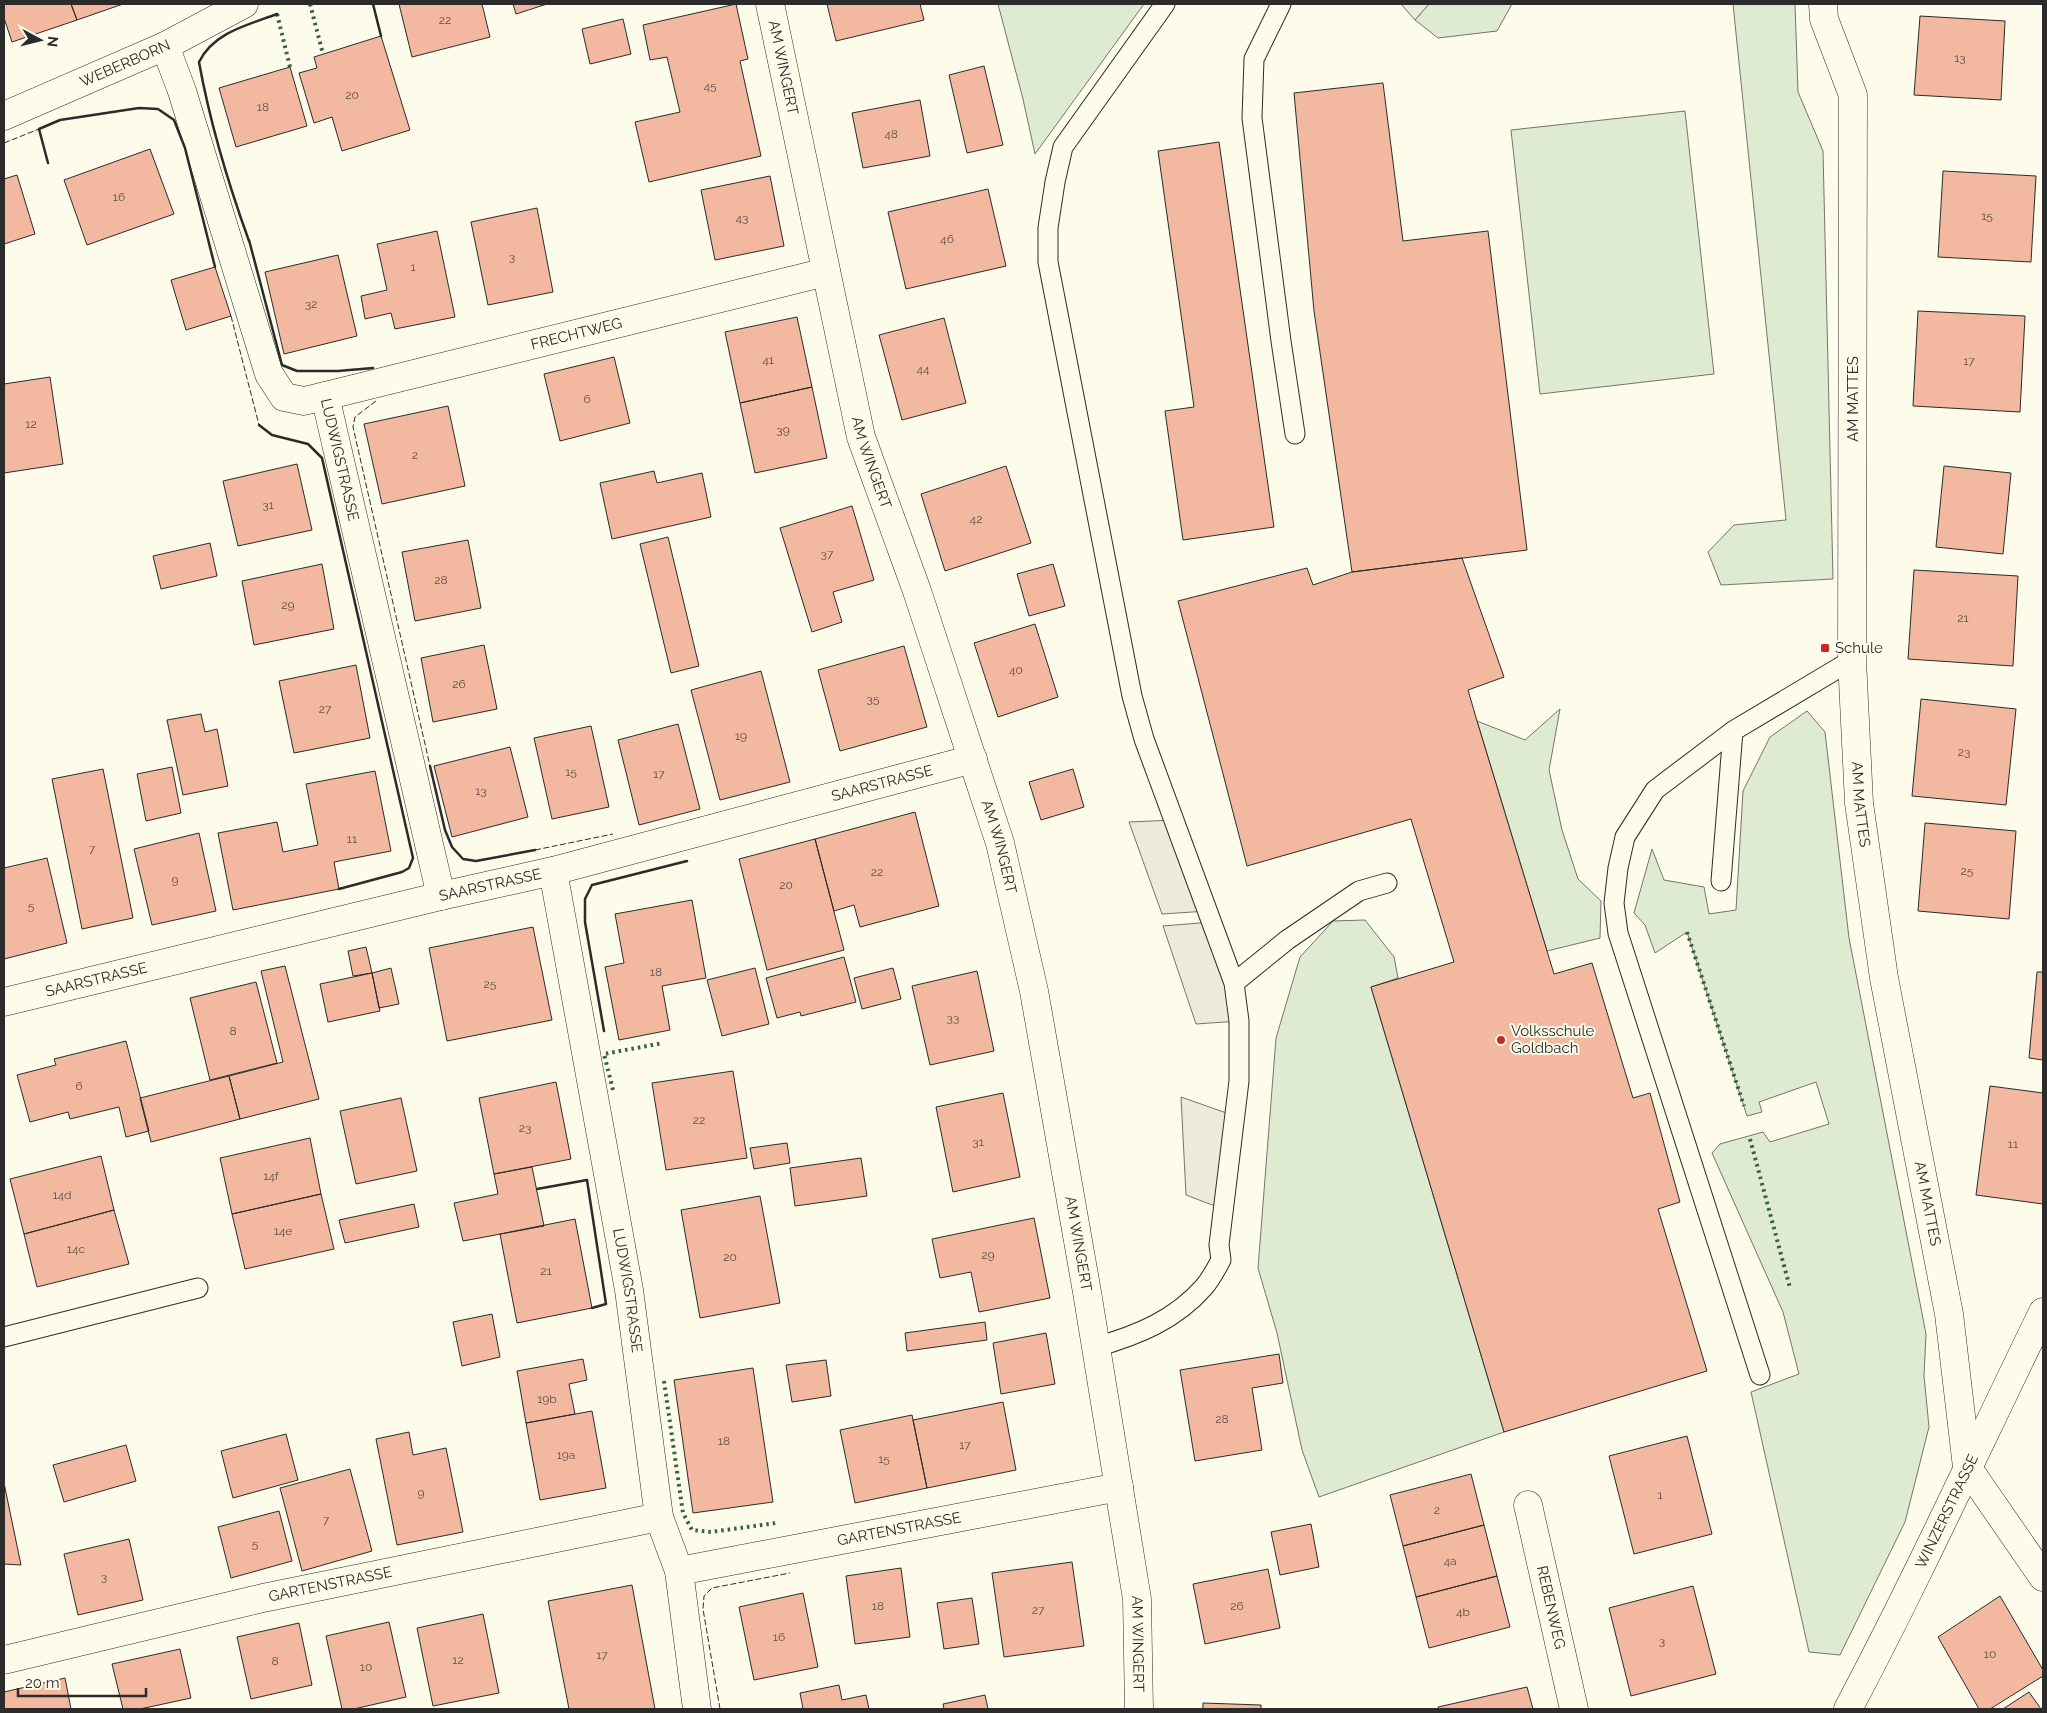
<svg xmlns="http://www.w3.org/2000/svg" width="2047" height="1713" font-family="Raleway,sans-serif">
<rect width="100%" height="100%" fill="#fdfbea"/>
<path fill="#deebd1" stroke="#74746e" d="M 998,4 L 1144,4 L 1035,154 L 1023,99 Z
M 1429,4 L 1512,4 L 1497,31 L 1438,38 L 1415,20 Z
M 1733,4 L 1795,4 L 1798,92 L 1823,151 L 1833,579 L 1721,585 L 1708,552 L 1734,525 L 1786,520 Z
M 1685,111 L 1714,374 L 1540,394 L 1511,130 Z
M 1560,709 L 1549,770 L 1562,830 L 1578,879 L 1601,901 L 1600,938 L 1547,951 L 1477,721 L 1525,740 Z
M 1807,711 L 1825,732 L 1849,938 L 1926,1334 L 1924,1376 L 1929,1427 L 1905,1522 L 1840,1655 L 1809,1652 L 1751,1392 L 1799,1374 L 1783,1312 L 1712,1153 L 1720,1144 L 1763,1132 L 1770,1142 L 1829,1124 L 1816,1082 L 1759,1102 L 1762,1112 L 1747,1116 L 1687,932 L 1655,953 L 1645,925 L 1634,913 L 1652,849 L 1664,880 L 1704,887 L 1709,914 L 1736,910 L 1743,791 L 1770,737 Z
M 1365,920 L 1394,957 L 1398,978 L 1371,987 L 1504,1432 L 1319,1497 L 1302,1450 L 1277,1333 L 1258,1268 L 1276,1038 L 1300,957 L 1333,921 Z"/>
<path fill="#eceadb" stroke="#74746e" d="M 1401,4 L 1429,4 L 1415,20 Z
M 1174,820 L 1208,911 L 1162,914 L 1129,822 Z
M 1212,922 L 1239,1021 L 1196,1024 L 1163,926 Z
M 1181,1097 L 1235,1116 L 1223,1209 L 1186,1195 Z"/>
<path fill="#f2b8a0" stroke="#2b2b2b" d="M 4,4 L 71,4 L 77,20 L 12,42 L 4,18 Z
M 71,4 L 123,4 L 77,20 Z
M 399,4 L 482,4 L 490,37 L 412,57 Z
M 513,4 L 547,4 L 516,14 Z
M 736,4 L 748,59 L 740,61 L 761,156 L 649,182 L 635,122 L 680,112 L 667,57 L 650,60 L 643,25 Z
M 827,4 L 920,4 L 924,20 L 836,41 Z
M 1920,16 L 2005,21 L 2001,100 L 1914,95 Z
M 623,19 L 631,54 L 590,64 L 582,29 Z
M 381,36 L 410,130 L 342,151 L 332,117 L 314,123 L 299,73 L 317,68 L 314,57 Z
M 984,66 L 1003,145 L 967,153 L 949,75 Z
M 290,67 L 307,126 L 236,147 L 219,88 Z
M 1383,83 L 1403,241 L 1488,231 L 1527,550 L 1352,572 L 1314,311 L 1294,93 Z
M 920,100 L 930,156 L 863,168 L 852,113 Z
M 1219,142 L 1274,527 L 1183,540 L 1165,411 L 1194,407 L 1158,151 Z
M 150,149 L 174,214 L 87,245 L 64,180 Z
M 1943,171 L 2036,176 L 2031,262 L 1938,257 Z
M 17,175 L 35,234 L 4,244 L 4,179 Z
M 770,176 L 784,246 L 715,260 L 701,190 Z
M 988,189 L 1006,266 L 906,289 L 888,212 Z
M 537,208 L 553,292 L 488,305 L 471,222 Z
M 437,231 L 455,317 L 395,329 L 391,313 L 365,319 L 361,296 L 387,290 L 377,244 Z
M 338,255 L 357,336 L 284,354 L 265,272 Z
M 215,267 L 231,316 L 186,330 L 171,280 Z
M 1918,311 L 2025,316 L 2020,412 L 1913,406 Z
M 797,317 L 812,387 L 740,403 L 725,332 Z
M 944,318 L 966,403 L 902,420 L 879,335 Z
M 614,357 L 630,423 L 560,441 L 544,374 Z
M 50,377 L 63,464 L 4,473 L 4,384 Z
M 812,387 L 827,458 L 755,473 L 740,403 Z
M 448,406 L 465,486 L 382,504 L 364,424 Z
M 297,464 L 312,530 L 238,546 L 223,481 Z
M 1006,466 L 1031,543 L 945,571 L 921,494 Z
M 1944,466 L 2011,473 L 2003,554 L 1936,547 Z
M 654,471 L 657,483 L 702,473 L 711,517 L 612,539 L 600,483 Z
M 852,506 L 874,580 L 833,592 L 842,622 L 812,632 L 780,528 Z
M 668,537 L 699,666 L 671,673 L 640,544 Z
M 468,540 L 481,608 L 415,621 L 402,552 Z
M 210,543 L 217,576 L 161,589 L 153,556 Z
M 1462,558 L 1504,677 L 1468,690 L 1477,721 L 1554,974 L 1592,963 L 1633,1098 L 1650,1093 L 1680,1202 L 1658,1209 L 1707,1371 L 1504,1432 L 1371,987 L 1454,962 L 1411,819 L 1247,866 L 1178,601 L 1307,568 L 1313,585 L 1352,572 Z
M 322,564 L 334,629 L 254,645 L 242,581 Z
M 1053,564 L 1065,606 L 1029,616 L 1017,574 Z
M 1914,570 L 2018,576 L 2013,666 L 1908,659 Z
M 1035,624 L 1058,697 L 998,717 L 974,643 Z
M 484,645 L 497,709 L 433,722 L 421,658 Z
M 904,646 L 927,727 L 840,751 L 818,670 Z
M 356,665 L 370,738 L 294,753 L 279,681 Z
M 761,671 L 790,782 L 720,800 L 691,690 Z
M 1921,699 L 2016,709 L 2006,805 L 1912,796 Z
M 201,714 L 205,732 L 217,729 L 228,786 L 183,795 L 167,720 Z
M 678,724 L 700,809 L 639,825 L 618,740 Z
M 591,726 L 609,807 L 552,819 L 534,738 Z
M 510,747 L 528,817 L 452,837 L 434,766 Z
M 172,767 L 181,813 L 146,821 L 137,774 Z
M 103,769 L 133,918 L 82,929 L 52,779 Z
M 1073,769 L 1084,807 L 1041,820 L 1029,782 Z
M 375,771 L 391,851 L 334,862 L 339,889 L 233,910 L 218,833 L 277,822 L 283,852 L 318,845 L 306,784 Z
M 915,812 L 939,906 L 860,927 L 854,905 L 834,911 L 815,839 Z
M 1925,823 L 2016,831 L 2009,919 L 1918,911 Z
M 199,833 L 216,911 L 152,925 L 134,849 Z
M 815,839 L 844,950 L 767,970 L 739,859 Z
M 47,858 L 67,943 L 4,959 L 4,868 Z
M 692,900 L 706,978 L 662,986 L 670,1030 L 619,1040 L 605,967 L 624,963 L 615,914 Z
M 533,927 L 552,1020 L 447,1041 L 429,948 Z
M 366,947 L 372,973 L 353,976 L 348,951 Z
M 844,957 L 856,1002 L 801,1016 L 800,1012 L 777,1018 L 766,978 Z
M 285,966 L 319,1099 L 240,1119 L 229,1076 L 283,1062 L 261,971 Z
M 391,968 L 399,1004 L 379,1008 L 372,973 Z
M 755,968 L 769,1024 L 722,1036 L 707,980 Z
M 893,968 L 901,999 L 862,1009 L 854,978 Z
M 977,971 L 994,1051 L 930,1065 L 912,986 Z
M 2037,972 L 2043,972 L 2043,1060 L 2029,1058 Z
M 372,973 L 380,1011 L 328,1022 L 320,984 Z
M 256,982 L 277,1063 L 210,1080 L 190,998 Z
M 126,1041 L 149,1131 L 126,1137 L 119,1107 L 70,1119 L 68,1112 L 30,1122 L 17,1075 L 56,1065 L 54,1059 Z
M 733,1071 L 747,1158 L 666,1170 L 652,1083 Z
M 229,1076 L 240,1119 L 151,1142 L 140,1098 Z
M 556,1082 L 571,1159 L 494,1174 L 479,1098 Z
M 1990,1086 L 2043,1093 L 2043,1204 L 1976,1195 Z
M 1003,1093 L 1020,1177 L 953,1192 L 936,1107 Z
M 401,1098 L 417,1171 L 356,1184 L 340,1111 Z
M 310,1138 L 321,1194 L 232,1214 L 220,1158 Z
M 787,1143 L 790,1163 L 754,1169 L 750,1148 Z
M 101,1156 L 114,1210 L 24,1234 L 10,1179 Z
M 861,1158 L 867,1196 L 795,1206 L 790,1168 Z
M 532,1167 L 544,1226 L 463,1241 L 454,1203 L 498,1194 L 494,1174 Z
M 321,1194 L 334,1249 L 245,1269 L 232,1214 Z
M 760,1196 L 780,1303 L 700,1318 L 681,1210 Z
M 414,1204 L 419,1227 L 345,1243 L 339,1220 Z
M 114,1210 L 129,1264 L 37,1287 L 24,1234 Z
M 1034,1218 L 1050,1298 L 979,1312 L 971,1272 L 940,1278 L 932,1239 Z
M 575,1219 L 592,1308 L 517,1323 L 500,1234 Z
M 492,1314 L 500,1357 L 462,1366 L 453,1322 Z
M 985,1322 L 987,1340 L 907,1351 L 905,1333 Z
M 1046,1333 L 1055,1384 L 1001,1394 L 993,1343 Z
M 1279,1354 L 1283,1383 L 1252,1388 L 1262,1450 L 1195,1461 L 1180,1370 Z
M 583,1359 L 587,1380 L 569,1384 L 575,1414 L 526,1423 L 517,1371 Z
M 826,1360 L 831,1396 L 792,1402 L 786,1365 Z
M 753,1368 L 773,1502 L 693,1513 L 674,1380 Z
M 1003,1402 L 1016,1470 L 927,1488 L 913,1420 Z
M 592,1411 L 606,1488 L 540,1500 L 526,1423 Z
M 912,1415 L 927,1488 L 855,1503 L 840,1430 Z
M 409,1432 L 413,1455 L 446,1448 L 463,1532 L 397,1545 L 376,1439 Z
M 286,1434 L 298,1480 L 233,1498 L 221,1451 Z
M 1687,1436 L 1712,1534 L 1634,1554 L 1609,1456 Z
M 126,1445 L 136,1481 L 64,1502 L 53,1465 Z
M 350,1469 L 372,1551 L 302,1571 L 280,1488 Z
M 1471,1474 L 1484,1525 L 1403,1546 L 1390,1495 Z
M 4,1483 L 21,1565 L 4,1564 Z
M 279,1511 L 292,1561 L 231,1578 L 218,1527 Z
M 1311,1524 L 1319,1567 L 1280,1575 L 1271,1532 Z
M 1484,1525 L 1497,1576 L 1416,1597 L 1403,1546 Z
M 129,1539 L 143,1600 L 78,1615 L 64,1554 Z
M 1072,1562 L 1084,1646 L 1004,1657 L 992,1573 Z
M 901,1568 L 910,1637 L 855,1644 L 846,1576 Z
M 1268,1569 L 1280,1628 L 1205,1644 L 1193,1584 Z
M 1497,1576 L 1510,1627 L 1429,1648 L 1416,1597 Z
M 632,1585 L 655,1709 L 569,1709 L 548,1601 Z
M 1693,1586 L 1716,1674 L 1631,1696 L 1609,1608 Z
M 803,1593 L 818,1667 L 754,1680 L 739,1607 Z
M 2000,1596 L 2043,1670 L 2043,1676 L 1990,1709 L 1979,1709 L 1938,1637 Z
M 972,1598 L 979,1644 L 944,1649 L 937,1603 Z
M 483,1614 L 499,1693 L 433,1706 L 417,1628 Z
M 389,1622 L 406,1697 L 354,1709 L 342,1709 L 326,1636 Z
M 299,1623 L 312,1685 L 251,1699 L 237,1637 Z
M 180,1649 L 191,1698 L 140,1709 L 123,1709 L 112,1664 Z
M 65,1678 L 71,1709 L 4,1709 L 4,1692 Z
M 839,1685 L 842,1700 L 866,1695 L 869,1709 L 803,1709 L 800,1693 Z
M 1527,1687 L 1533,1709 L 1439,1709 L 1438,1707 Z
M 2029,1692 L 2041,1709 L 2003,1709 Z
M 985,1695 L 988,1709 L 944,1709 L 943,1704 Z
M 1203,1703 L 1261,1705 L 1261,1709 L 1203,1709 Z"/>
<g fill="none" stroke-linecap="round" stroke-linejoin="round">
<g stroke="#2b2b2b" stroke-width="21">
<path id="lane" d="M 1281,4 L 1254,59 L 1252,118 L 1281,341 L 1295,434
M 1721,881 L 1733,731
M 1234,983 L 1287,940 L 1359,891 L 1387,883
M 4,1337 L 198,1288
M 1096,1347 C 1138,1335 1175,1320 1204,1287 C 1211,1279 1216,1269 1221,1260 L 1219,1245 L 1239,1081 L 1239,1021 L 1234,983 L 1144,739 L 1132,696 L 1048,262 L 1048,228 L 1055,182 L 1063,147 L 1165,4
M 1760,1375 L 1618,933 L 1614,903 L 1618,868 L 1625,837 L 1655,790 L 1733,731 L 1852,660"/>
</g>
<g stroke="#2b2b2b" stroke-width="29">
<g id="street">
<path id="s1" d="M 770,4 L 861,437 L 917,591 L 1000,843 L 1034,991 L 1087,1292 L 1137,1599 L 1139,1709"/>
<path id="s2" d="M 1823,4 L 1824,19 L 1853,95 L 1852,660 L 1859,803 L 1884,978 L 1949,1314 L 1967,1467 L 2043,1577"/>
<path id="s3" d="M 165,46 L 182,91 L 269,374 L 284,397 L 304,401 L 325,396 L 441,896"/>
<path id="s4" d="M 4,116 L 165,46 L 244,4"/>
<path id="s5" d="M 325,396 L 826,272"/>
<path id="s6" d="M 553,871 L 629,1290 L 659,1517 L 679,1571 L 697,1709"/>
<path id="s7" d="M 4,1002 L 441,896 L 553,871 L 973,759"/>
<path id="s8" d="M 1528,1505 L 1574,1709"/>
<path id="s9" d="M 679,1571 L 1119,1487"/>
<path id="s10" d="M 4,1660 L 263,1598 L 659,1517"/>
<path id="s11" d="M 1848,1709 C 1917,1579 1978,1445 2043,1312"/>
</g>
</g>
<use href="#lane" stroke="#fdfbea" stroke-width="19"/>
<use href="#street" stroke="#fdfbea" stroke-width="28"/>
<path stroke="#34623c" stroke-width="4" stroke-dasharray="2.5 4" stroke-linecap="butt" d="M 310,4 L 323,54
M 277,14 L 290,67
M 1687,932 L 1744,1106
M 613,1090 L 604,1054 L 663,1043
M 1750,1139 L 1790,1288
M 664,1381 L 683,1513 L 692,1530 L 711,1532 L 776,1523"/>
<path stroke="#2b2b2b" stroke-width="1" stroke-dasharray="6 2.5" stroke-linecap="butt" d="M 4,143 L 39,129
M 231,316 L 259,425
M 376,401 L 355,417 L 353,427 L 430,766
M 535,850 L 613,834
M 720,1709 L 703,1609 L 704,1596 L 712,1588 L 790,1573"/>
<path stroke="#2b2b2b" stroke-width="2.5" d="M 373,4 L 381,36
M 48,163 L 39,129 L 60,120 L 139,108 L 158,109 L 174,120 L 185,148 L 215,267
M 249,240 L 282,365 L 297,371 L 338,371 L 373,368
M 249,241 C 228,183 210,123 199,62 C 214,32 248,25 277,14
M 259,425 L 272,435 L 308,444 L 322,458 L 413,858 L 409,868 L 402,872 L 339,889
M 430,766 L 445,830 L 452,847 L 463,859 L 476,861 L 535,850
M 604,1031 L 585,922 L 585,899 L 592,885 L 687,861
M 537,1189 L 587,1180 L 606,1304 L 592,1308"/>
</g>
<g fill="#c62828" stroke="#fdfbea" stroke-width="2">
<rect x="1820" y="643" width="10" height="10" rx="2.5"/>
<circle cx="1501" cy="1040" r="5"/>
</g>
<g text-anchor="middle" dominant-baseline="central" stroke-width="4" stroke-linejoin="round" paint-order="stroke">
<g font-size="12" fill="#5d4e48">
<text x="445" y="20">22</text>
<text x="1960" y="58">13</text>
<text x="710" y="86">45</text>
<text x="352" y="95">20</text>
<text x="263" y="107">18</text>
<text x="891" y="134">48</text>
<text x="119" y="197">16</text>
<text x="1987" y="216">15</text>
<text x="742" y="218">43</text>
<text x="947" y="239">46</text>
<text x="512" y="257">3</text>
<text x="413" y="267">1</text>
<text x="311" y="304">32</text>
<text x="768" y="360">41</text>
<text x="1969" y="361">17</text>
<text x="923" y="369">44</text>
<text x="587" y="399">6</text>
<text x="31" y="424">12</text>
<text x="783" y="430">39</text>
<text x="415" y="455">2</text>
<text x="268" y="505">31</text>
<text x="976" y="519">42</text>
<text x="827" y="554">37</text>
<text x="441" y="580">28</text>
<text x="288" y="605">29</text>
<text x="1963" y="618">21</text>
<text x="1016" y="670">40</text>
<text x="459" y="684">26</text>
<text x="873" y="699">35</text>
<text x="325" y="709">27</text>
<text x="741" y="736">19</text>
<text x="1964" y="752">23</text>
<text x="571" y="772">15</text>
<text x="659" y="774">17</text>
<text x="481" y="791">13</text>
<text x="352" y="839">11</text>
<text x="92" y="849">7</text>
<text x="1967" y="871">25</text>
<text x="877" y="872">22</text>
<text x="175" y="880">9</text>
<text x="786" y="885">20</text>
<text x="31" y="906">5</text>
<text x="656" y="972">18</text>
<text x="490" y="984">25</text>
<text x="953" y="1018">33</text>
<text x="233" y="1031">8</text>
<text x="79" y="1086">6</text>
<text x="699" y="1120">22</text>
<text x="525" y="1128">23</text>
<text x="978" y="1142">31</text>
<text x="2013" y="1144">11</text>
<text x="271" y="1176">14f</text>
<text x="62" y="1195">14d</text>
<text x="283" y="1231">14e</text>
<text x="76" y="1249">14c</text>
<text x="988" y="1255">29</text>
<text x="730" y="1257">20</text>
<text x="546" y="1271">21</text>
<text x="547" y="1399">19b</text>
<text x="1222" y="1419">28</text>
<text x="724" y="1441">18</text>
<text x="965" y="1445">17</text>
<text x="566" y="1455">19a</text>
<text x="884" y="1459">15</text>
<text x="421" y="1493">9</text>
<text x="1660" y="1495">1</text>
<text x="1437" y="1510">2</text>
<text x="326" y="1520">7</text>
<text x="255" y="1544">5</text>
<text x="1450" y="1561">4a</text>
<text x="104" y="1577">3</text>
<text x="878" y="1606">18</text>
<text x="1237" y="1606">26</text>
<text x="1038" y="1610">27</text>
<text x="1463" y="1612">4b</text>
<text x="779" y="1637">16</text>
<text x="1662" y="1641">3</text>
<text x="1990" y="1654">10</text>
<text x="602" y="1655">17</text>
<text x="458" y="1660">12</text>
<text x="275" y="1661">8</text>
<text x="366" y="1667">10</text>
</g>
<g font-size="15" fill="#2b2b2b" stroke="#fdfbea">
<text stroke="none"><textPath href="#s4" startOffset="132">WEBERBORN</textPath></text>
<text stroke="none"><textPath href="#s1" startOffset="65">AM WINGERT</textPath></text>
<text stroke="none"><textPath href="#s5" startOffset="259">FRECHTWEG</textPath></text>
<text transform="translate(1853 399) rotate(-90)">AM MATTES</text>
<text stroke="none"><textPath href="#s3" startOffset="479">LUDWIGSTRASSE</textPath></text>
<text stroke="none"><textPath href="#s1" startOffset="470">AM WINGERT</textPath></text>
<text stroke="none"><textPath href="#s7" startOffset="905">SAARSTRASSE</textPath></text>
<text stroke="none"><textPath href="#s2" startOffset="806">AM MATTES</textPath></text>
<text stroke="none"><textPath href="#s1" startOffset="875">AM WINGERT</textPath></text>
<text stroke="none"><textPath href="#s7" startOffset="500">SAARSTRASSE</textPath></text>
<text stroke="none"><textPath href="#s7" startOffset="95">SAARSTRASSE</textPath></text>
<text stroke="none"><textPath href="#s2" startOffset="1211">AM MATTES</textPath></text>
<text stroke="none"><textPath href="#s1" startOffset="1280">AM WINGERT</textPath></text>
<text stroke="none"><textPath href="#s6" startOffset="426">LUDWIGSTRASSE</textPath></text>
<text stroke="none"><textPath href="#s11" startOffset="221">WINZERSTRASSE</textPath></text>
<text stroke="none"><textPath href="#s9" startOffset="224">GARTENSTRASSE</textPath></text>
<text stroke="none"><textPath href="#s10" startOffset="335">GARTENSTRASSE</textPath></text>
<text stroke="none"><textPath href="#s8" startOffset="105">REBENWEG</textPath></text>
<text stroke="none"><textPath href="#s1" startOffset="1685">AM WINGERT</textPath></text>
</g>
<g font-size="15" fill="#2b2b2b" stroke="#fdfbea" text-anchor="start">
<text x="1835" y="648">Schule</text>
<text x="1511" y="1031">Volksschule<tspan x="1511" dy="17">Goldbach</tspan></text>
</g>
</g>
<rect width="2047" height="1713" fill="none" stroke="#2b2b2b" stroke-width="10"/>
<g transform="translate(40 40) rotate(97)" stroke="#fdfbea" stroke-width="4" paint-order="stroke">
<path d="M0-4L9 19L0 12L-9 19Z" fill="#2b2b2b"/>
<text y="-8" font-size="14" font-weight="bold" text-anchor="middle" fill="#2b2b2b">N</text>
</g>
<path d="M18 1688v8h128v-8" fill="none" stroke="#2b2b2b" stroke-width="2.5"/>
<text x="25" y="1688" font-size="15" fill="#2b2b2b" stroke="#fdfbea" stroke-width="4" paint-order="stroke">20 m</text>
</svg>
